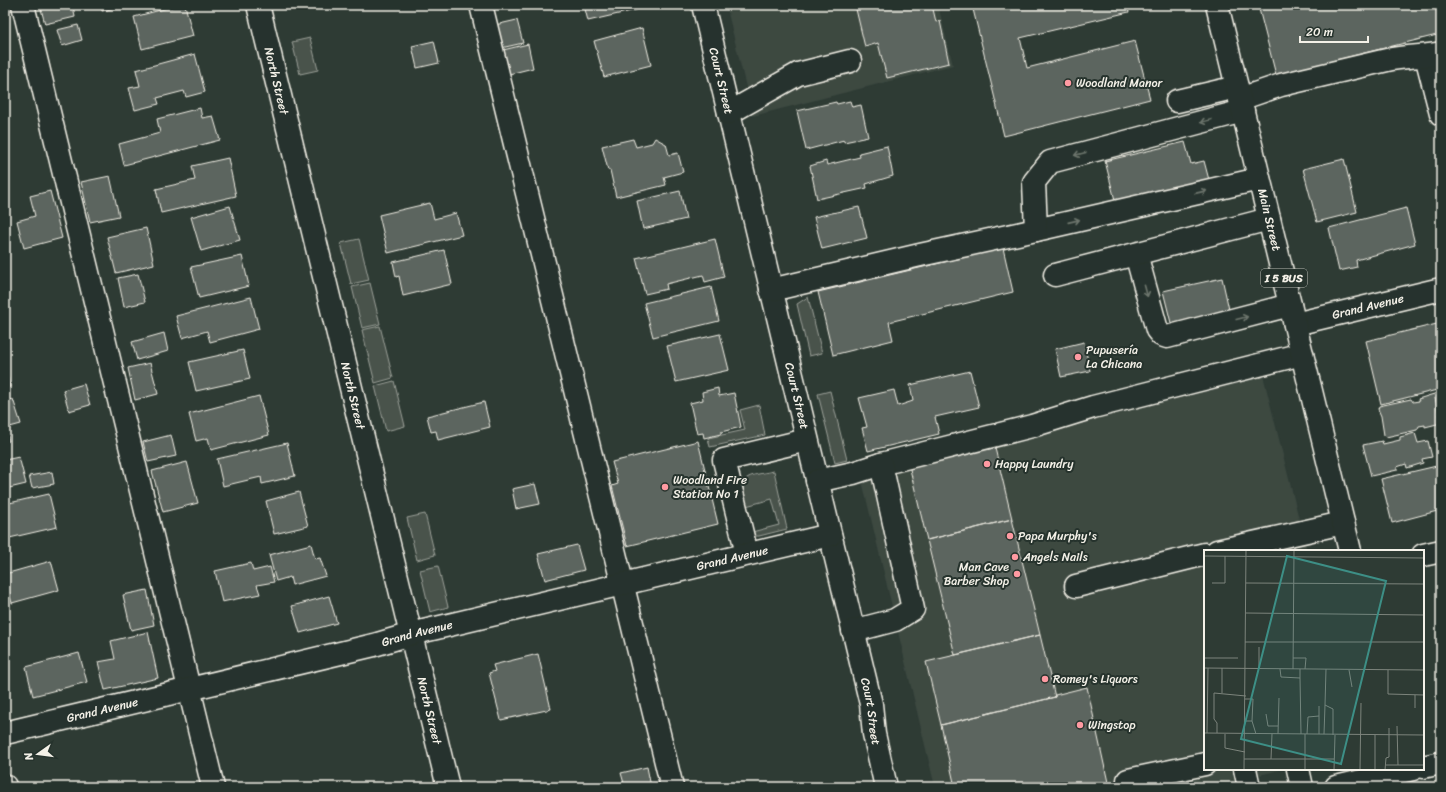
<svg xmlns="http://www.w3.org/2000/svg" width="1446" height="792" font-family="Sriracha,sans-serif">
<rect width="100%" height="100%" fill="#2e3b34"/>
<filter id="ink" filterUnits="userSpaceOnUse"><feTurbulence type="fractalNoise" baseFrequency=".025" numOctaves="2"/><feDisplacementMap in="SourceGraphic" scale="8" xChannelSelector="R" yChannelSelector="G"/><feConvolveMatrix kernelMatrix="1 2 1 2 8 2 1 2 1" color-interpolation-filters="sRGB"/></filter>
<g filter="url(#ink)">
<path fill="#3c4841" d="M 726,5 L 938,5 L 953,65 L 753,116 Z
M 1259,359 L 1307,551 L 1205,551 L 1205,769 L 1284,769 L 1210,787 L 935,787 L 857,460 Z"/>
<path fill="#48524c" stroke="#9ea29a" d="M 310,38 L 318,70 L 300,74 L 292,42 Z
M 359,239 L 369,280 L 351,284 L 341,243 Z
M 370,283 L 380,324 L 362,328 L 352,287 Z
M 808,297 L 822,353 L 809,356 L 797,304 Z
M 380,326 L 393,378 L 375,383 L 362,330 Z
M 394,381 L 405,426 L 386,431 L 375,386 Z
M 830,391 L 847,460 L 835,463 L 818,394 Z
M 759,405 L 765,435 L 710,447 L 708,438 L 745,430 L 740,410 Z
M 774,471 L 787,529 L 759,536 L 753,536 L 752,532 L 779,525 L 772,499 L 746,506 C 738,474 745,477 774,471 Z
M 425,514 L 435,555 L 417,560 L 407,518 Z
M 438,566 L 448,607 L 430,612 L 420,570 Z"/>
<path fill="#5c655e" stroke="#f4f1e8" d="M 40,5 L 73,5 L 75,17 L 45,24 Z
M 101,5 L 129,5 L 102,11 Z
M 179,5 L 185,5 L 193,36 L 142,49 L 134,17 Z
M 584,5 L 640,5 L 640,9 L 588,21 Z
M 855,5 L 932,5 L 936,22 L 940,21 L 949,63 L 887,78 L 878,43 L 865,47 Z
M 972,5 L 1127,5 L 1129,12 L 1020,38 L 1027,68 L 1135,41 L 1150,99 L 1004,136 Z
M 1258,5 L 1441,5 L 1441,34 L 1276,75 Z
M 517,20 L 523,43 L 501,48 L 495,25 Z
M 78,25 L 82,40 L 62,46 L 57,30 Z
M 642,28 L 651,65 L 604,77 L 594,41 Z
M 434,41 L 439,63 L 417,68 L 412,46 Z
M 528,44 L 533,68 L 509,74 L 503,50 Z
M 195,54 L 205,92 L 186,97 L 184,91 L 157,98 L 159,104 L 135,110 L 129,88 L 140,86 L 136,70 Z
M 850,101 L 852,107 L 861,105 L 868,137 L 844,142 L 844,140 L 806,150 L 797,111 L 836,102 L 837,104 Z
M 200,108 L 202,118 L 213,116 L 220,140 L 124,165 L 119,144 L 160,133 L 157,119 Z
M 655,138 L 666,144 L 669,155 L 678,153 L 683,172 L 664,177 L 666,185 L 616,197 L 610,170 L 608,170 L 602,146 L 633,139 L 636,147 L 652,143 Z
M 1185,142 L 1191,164 L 1204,161 L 1209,180 L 1117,208 L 1105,161 Z
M 887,146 L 893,176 L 866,184 L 867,188 L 817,199 L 810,166 L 826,161 L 827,165 L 860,157 L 859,153 Z
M 228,158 L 236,196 L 161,213 L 156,189 L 195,180 L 192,166 Z
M 1344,159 L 1357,212 L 1317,222 L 1303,169 Z
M 110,176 L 119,216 L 90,222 L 81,182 Z
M 50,191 L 62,238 L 24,248 L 17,221 L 35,216 L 30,196 Z
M 680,191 L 686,219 L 643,229 L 637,201 Z
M 430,203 L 434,219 L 456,213 L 462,235 L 388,253 L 379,215 Z
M 230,206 L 240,240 L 201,251 L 191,217 Z
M 859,207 L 867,238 L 822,249 L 814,217 Z
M 1406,208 L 1415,244 L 1356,260 L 1357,267 L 1339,271 L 1329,228 Z
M 146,228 L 154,264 L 116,273 L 107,237 Z
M 715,239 L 724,277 L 705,282 L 703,275 L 666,284 L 667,289 L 645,294 L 636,258 Z
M 1003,248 L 1013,292 L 889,322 L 893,340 L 833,355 L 818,292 Z
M 444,250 L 452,284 L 403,296 L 399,276 L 396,277 L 393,262 Z
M 242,256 L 249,286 L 199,298 L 191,267 Z
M 138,274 L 145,302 L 124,307 L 118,278 Z
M 1222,278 L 1230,314 L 1172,327 L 1163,291 Z
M 711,287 L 719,321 L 653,337 L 644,303 Z
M 251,297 L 259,329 L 210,342 L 207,331 L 182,338 L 176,316 Z
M 1441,323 L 1441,389 L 1381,404 L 1366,341 Z
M 164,333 L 168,351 L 137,360 L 132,342 Z
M 720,334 L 729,370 L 676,382 L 667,346 Z
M 1084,342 L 1090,371 L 1061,377 L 1055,349 Z
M 243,350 L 250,379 L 196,391 L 189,362 Z
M 150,363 L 158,394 L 135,400 L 128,368 Z
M 5,366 L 10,387 L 5,388 Z
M 970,371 L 979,407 L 935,417 L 939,434 L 868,451 L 862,428 L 867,427 L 859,398 L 894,390 L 898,406 L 913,401 L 910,385 Z
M 84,384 L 90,405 L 69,411 L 63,390 Z
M 718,388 L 719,396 L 734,393 L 741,427 L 721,432 L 721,434 L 704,438 L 703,433 L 697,434 L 690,403 L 703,400 L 702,392 Z
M 1434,394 L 1441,423 L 1425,427 L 1425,425 L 1419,426 L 1417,430 L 1386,437 L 1384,435 L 1381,416 L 1378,409 L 1379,406 L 1411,399 L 1413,402 L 1419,401 L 1418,399 Z
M 259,396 L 269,435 L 211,450 L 208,438 L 196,441 L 189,414 Z
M 13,399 L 21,424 L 6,428 L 9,441 L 5,442 L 5,401 Z
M 484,402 L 490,427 L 438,440 L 436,431 L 431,432 L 427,416 Z
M 1415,433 L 1418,443 L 1428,441 L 1432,457 L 1422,459 L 1423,463 L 1407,468 L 1406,464 L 1397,467 L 1397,470 L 1371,476 L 1363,445 L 1382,441 L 1383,444 L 1400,440 L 1400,437 Z
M 171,435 L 176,456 L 148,462 L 143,442 Z
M 698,441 L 718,524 L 627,546 L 612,486 L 618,484 L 612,462 Z
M 287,443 L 295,476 L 262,484 L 261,477 L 223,486 L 217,459 Z
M 994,444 L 1012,519 L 927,540 L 909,465 Z
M 19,457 L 26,484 L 5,489 L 5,460 Z
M 187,462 L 198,503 L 163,512 L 152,471 Z
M 1441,465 L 1441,510 L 1392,523 L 1381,479 Z
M 52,472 L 54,484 L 32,488 L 29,476 Z
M 535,484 L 540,504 L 516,509 L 512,489 Z
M 299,492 L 308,526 L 274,534 L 266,501 Z
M 49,494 L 57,527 L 5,539 L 5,504 Z
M 1012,519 L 1040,635 L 955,655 L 927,540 Z
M 311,544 L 315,559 L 320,558 L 326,576 L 292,585 L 290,577 L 276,581 L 269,555 Z
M 577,545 L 584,570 L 545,580 L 538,554 Z
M 51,561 L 59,590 L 12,603 L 5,579 L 5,574 Z
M 251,563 L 253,571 L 270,567 L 274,582 L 257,585 L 260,594 L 222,602 L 215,571 Z
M 147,590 L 154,625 L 131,630 L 123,595 Z
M 329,596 L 337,623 L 300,633 L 292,606 Z
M 148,632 L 158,678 L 105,690 L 98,662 L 115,659 L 111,641 Z
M 1040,635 L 1055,697 L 941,725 L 926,662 Z
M 79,653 L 87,682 L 33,696 L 26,667 Z
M 538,654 L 551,709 L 501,720 L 489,673 L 495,671 L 493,665 Z
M 1087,687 L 1109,787 L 955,787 L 941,725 L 1055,697 L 1055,695 Z
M 647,767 L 651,787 L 625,787 L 621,773 Z"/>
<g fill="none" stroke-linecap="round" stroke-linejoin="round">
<g stroke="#f4f1e8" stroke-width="25">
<g id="minor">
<path d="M 23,5 L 213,787"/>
<path id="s1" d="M 258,5 L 448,787"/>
<path d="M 481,5 L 672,787"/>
<path id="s2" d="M 703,5 L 871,704 L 874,734 L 886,787"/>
<path d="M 1426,56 L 1441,114"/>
<path d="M 1240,99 L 1281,85 L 1387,60 C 1405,56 1423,57 1441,53"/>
<path d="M 1177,101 L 1237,87"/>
<path d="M 729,113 L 798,74 L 850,61"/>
<path d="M 1036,230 L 1259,179"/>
<path d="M 1136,254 L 1157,330 L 1161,335 L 1167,337 L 1290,305"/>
<path d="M 1055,275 L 1269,219"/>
<path d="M 771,290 L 920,255 L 1036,230 L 1034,182 L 1050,162 L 1243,111"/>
<path id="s3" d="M 1295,324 L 1441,289"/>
<path d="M 881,464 L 1032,426 L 1093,407 L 1302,354"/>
<path d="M 817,481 L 853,473 L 881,464 L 913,609 L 895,620 L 853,631"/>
<path d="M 1217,551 L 1343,523"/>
<path d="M 747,554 L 724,460 L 807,440"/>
<path d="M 1423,555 L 1441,551"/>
<path d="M 1076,586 L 1205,554"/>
<path id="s4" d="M 5,733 L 374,645 L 411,634 L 830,535"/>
<path d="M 1245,769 L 1249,787"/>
<path d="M 1298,769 L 1302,787"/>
<path d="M 5,786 L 5,787"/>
<path d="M 1129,787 L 1128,780 L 1205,764"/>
</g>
</g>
<g stroke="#f4f1e8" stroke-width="25">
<g id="major">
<path id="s5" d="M 1217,5 L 1350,551"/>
<path d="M 1423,767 L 1441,763"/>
<path d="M 1336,787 L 1413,769"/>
</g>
</g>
<use href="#minor" stroke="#26332d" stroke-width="22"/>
<use href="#major" stroke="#26332d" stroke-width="22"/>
</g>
<defs><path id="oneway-shaft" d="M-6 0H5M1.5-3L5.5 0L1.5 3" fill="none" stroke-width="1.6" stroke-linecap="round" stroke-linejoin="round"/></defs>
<g stroke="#6e766e">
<use href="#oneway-shaft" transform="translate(1206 121) rotate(165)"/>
<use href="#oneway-shaft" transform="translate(1080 154) rotate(166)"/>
<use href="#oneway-shaft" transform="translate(1201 192) rotate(-13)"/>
<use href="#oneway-shaft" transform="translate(1074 221) rotate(-13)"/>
<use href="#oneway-shaft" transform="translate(1146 291) rotate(75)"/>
<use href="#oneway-shaft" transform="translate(1242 318) rotate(-14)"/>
</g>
</g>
<g fill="#ff9aa2" stroke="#26332d" stroke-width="1.5">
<circle cx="1068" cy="83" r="4"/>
<circle cx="1078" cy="357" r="4"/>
<circle cx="987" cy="464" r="4"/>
<circle cx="665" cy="487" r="4"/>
<circle cx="1010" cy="536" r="4"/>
<circle cx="1015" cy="557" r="4"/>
<circle cx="1017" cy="574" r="4"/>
<circle cx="1045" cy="679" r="4"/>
<circle cx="1080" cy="725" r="4"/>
</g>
<g text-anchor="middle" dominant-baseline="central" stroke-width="4" stroke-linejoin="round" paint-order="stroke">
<rect fill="#26332d" stroke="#b6b8b0" stroke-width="1" x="1261" y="269" width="46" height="18" rx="3"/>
<g font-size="11" font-weight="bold" fill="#f4f1e8">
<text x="1284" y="278">I 5 BUS</text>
</g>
<g font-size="12" fill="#f4f1e8" stroke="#26332d">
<text stroke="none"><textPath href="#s1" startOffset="78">North Street</textPath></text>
<text stroke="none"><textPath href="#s2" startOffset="78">Court Street</textPath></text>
<text stroke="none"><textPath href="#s5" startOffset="221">Main Street</textPath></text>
<text stroke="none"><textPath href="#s3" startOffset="75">Grand Avenue</textPath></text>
<text stroke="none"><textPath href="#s1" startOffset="402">North Street</textPath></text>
<text stroke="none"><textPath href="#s2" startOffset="402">Court Street</textPath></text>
<text stroke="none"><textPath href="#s4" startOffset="748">Grand Avenue</textPath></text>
<text stroke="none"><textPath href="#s4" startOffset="424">Grand Avenue</textPath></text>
<text stroke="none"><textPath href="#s4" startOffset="100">Grand Avenue</textPath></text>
<text stroke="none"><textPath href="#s1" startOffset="726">North Street</textPath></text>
<text stroke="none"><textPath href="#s2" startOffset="726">Court Street</textPath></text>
</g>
<g font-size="12" fill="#f4f1e8" stroke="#26332d" text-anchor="start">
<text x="1076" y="83">Woodland Manor</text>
<text x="1086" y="350">Pupusería<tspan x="1086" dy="14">La Chicana</tspan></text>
<text x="995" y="464">Happy Laundry</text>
<text x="673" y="480">Woodland Fire<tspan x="673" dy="14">Station No 1</tspan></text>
<text x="1018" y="536">Papa Murphy's</text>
<text x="1023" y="557">Angels Nails</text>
<text x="1009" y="567" text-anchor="end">Man Cave<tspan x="1009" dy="14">Barber Shop</tspan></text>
<text x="1053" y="679">Romey's Liquors</text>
<text x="1088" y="725">Wingstop</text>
</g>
</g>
<g transform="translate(1204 550)">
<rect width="220" height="220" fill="#2e3b34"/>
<path fill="none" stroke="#7d847c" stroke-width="1" d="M 0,6 L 220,8M 8,33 L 21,33 L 21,6M 42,33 L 220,34M 42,63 L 220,65M 41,92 L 220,92M 1,108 L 34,108M 89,108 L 102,108 L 101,119M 0,118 L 220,120M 55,118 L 55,97M 76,119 L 77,127 L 96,128 L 96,119M 89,119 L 90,0M 122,119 L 121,155 L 129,159 L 129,185M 145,120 L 148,137M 184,120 L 184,144 L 220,145M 96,128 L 97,184M 18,143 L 18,118M 115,156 L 115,184M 211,158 L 211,145M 62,164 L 64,176 L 74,176M 41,171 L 48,171 L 49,149 L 41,149M 48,171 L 52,184M 0,183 L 220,185M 3,183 L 4,118M 13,183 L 13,173 L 10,169 L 10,143 L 42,146M 21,184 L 21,198 L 41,202M 74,184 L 75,148M 103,184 L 104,167 L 115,166M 120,184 L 121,155M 220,186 L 220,153M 40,209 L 130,209M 67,209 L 68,184M 182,215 L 194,215 L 193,176M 194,215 L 220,215M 40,220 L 42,0M 101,220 L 101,184M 130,220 L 131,185M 156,220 L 157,153M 171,220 L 171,185M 181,220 L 182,208 L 185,207 L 185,178M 220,220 L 220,204"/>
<path fill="#3d8f86" fill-opacity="0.15" stroke="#3d8f86" stroke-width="2" d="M 83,6 L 182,31 L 137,214 L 37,189 Z"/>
<rect width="220" height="220" fill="none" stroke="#f4f1e8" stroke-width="2"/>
</g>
<rect width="1446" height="792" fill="none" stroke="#26332d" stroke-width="20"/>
<rect x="10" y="10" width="1426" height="772" fill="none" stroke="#f4f1e8" stroke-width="1.5" filter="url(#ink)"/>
<g transform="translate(38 754) rotate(256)" stroke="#26332d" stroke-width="3" paint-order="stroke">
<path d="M0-3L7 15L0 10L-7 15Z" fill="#f4f1e8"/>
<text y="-6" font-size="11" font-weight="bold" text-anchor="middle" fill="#f4f1e8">N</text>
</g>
<path d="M1300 36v6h68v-6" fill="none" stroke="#f4f1e8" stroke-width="2"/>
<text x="1306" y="36" font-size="12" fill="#f4f1e8" stroke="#26332d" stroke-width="3" paint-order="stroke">20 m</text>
</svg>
